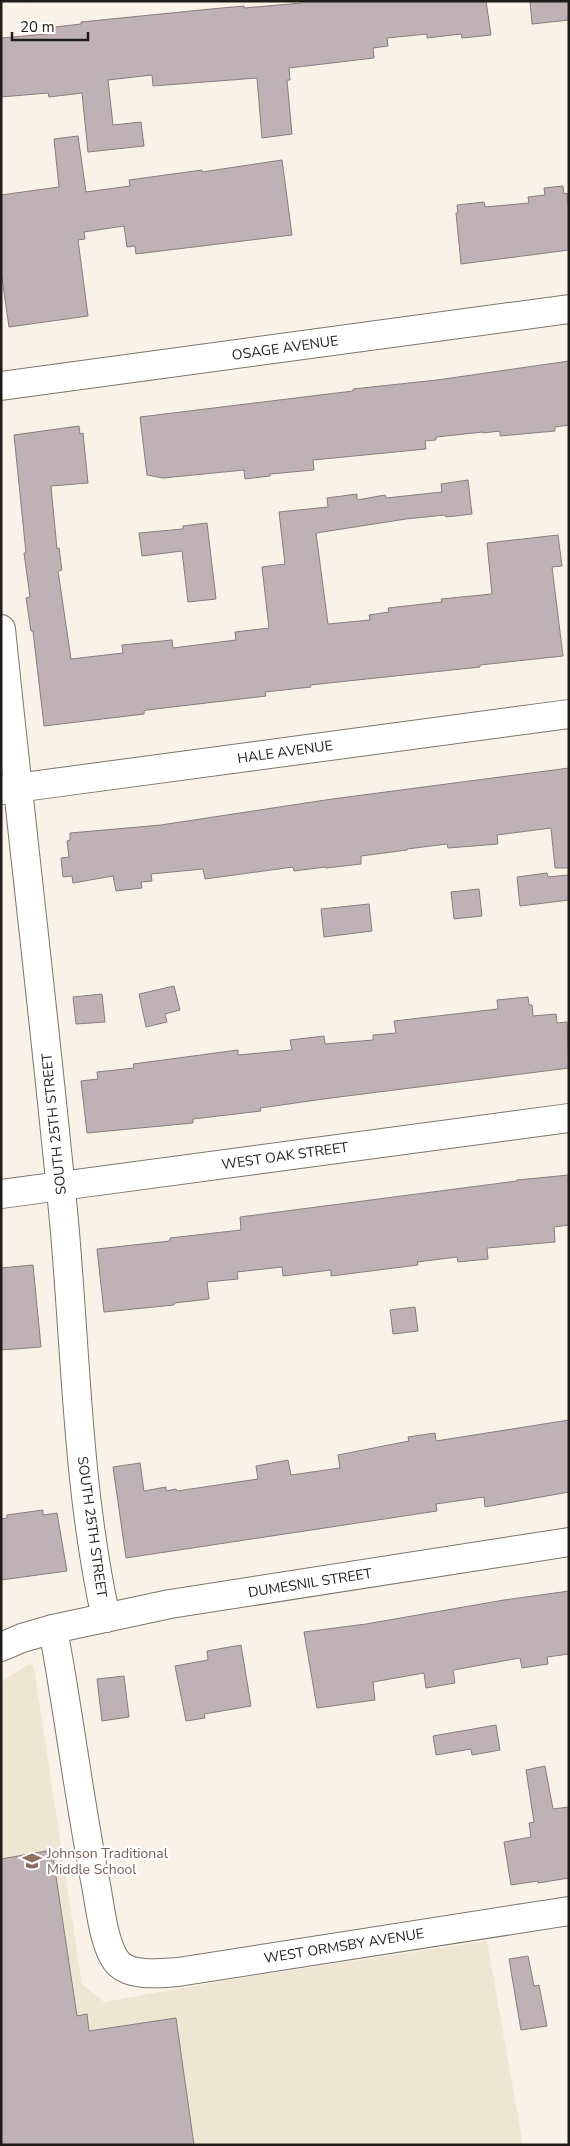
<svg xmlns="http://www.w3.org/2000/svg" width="570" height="2146" font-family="'Nunito Sans',sans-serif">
<rect width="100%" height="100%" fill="#f9f3e7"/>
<path fill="#eee6d3" d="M 29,1664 L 33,1665 L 34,1668 L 82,1984 L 104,2002 L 228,1980 L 487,1941 L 523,2145 L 1,2145 L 1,1682 Z"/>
<path fill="#bfb1b5" stroke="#897c80" d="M 302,1 L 486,1 L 491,35 L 462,38 L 461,34 L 427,38 L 427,34 L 387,38 L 388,46 L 373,48 L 374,58 L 289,68 L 290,80 L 287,80 L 292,134 L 262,138 L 257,78 L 153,86 L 152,75 L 108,80 L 113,125 L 141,122 L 144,146 L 88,152 L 82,93 L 49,97 L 48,93 L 1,97 L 1,38 L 47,34 L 46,28 L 81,24 L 81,22 L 211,9 L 244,6 L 244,8 L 302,3 Z
M 530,1 L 569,1 L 569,20 L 532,24 Z
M 78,136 L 86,192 L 130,186 L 129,180 L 202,170 L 202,172 L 282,160 L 292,235 L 136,254 L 135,246 L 127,247 L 124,226 L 84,232 L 85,239 L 78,240 L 88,316 L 9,327 L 1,271 L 1,195 L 59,187 L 54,139 Z
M 563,186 L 564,194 L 567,193 L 569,212 L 569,250 L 461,264 L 456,213 L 458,213 L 457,205 L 484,202 L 485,207 L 529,203 L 528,197 L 545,195 L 544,188 Z
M 569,361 L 569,425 L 555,427 L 555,431 L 500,436 L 500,431 L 483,433 L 483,432 L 436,437 L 436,440 L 425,441 L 426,449 L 313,460 L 314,470 L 270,474 L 270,476 L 245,479 L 244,470 L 163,478 L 147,475 L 140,417 L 353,391 L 353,389 L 437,380 Z
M 79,426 L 80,434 L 83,433 L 88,483 L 51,486 L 57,549 L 59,548 L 62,570 L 58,571 L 71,659 L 123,653 L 122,645 L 172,640 L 173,648 L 236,640 L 235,632 L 269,628 L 262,567 L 285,564 L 279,512 L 328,507 L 327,498 L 357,494 L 357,500 L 385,495 L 386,498 L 442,492 L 441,484 L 468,480 L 472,514 L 446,517 L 445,515 L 406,519 L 316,533 L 328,624 L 370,620 L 369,615 L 389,612 L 388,608 L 442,602 L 441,599 L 492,594 L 487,543 L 558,535 L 562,566 L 552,567 L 563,656 L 480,665 L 480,667 L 310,685 L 311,687 L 265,692 L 266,696 L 147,710 L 144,711 L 144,714 L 44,726 L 33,631 L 31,631 L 26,598 L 30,597 L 24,553 L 26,553 L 14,435 Z
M 207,523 L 216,599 L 188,602 L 182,551 L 142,556 L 139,533 L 183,529 L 183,526 Z
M 569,768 L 569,868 L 555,868 L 551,828 L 497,835 L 498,844 L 448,848 L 447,844 L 407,849 L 407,850 L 361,856 L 361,864 L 326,868 L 326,867 L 294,871 L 293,867 L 205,879 L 203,869 L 151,874 L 152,881 L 141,882 L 142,888 L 116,891 L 113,876 L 73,883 L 72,876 L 63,877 L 61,858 L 69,857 L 67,841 L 70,840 L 70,833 L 161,825 L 332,799 Z
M 547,873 L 548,877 L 569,875 L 569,900 L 520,906 L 517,877 Z
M 479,889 L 482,916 L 454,919 L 451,892 Z
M 369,904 L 372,931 L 324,937 L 321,909 Z
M 174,986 L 180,1010 L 165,1014 L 167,1022 L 146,1027 L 139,994 Z
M 102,994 L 105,1022 L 76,1024 L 73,997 Z
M 528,997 L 529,1005 L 532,1005 L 533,1016 L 556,1014 L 557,1023 L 567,1022 L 569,1068 L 331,1098 L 260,1108 L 261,1111 L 193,1119 L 193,1123 L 87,1133 L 81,1081 L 98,1079 L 97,1072 L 134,1068 L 133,1064 L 238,1050 L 238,1055 L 292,1050 L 290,1040 L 324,1036 L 325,1044 L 373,1040 L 373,1035 L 396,1033 L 394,1021 L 498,1009 L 497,1000 Z
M 569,1175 L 569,1225 L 554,1227 L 555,1242 L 487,1248 L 488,1259 L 458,1262 L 457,1257 L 417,1262 L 418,1265 L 331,1276 L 331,1270 L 283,1276 L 282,1267 L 237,1272 L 238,1279 L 207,1282 L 209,1299 L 174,1303 L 174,1305 L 104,1312 L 97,1249 L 170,1241 L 170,1238 L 241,1230 L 240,1217 L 517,1181 L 517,1180 Z
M 33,1265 L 41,1347 L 1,1350 L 1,1268 Z
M 415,1307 L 418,1331 L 393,1334 L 390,1310 Z
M 569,1420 L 569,1492 L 485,1507 L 484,1497 L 436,1504 L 437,1511 L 126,1558 L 113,1467 L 140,1463 L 144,1491 L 166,1487 L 166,1491 L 176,1489 L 177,1491 L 258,1479 L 256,1466 L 288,1460 L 291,1475 L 340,1468 L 338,1455 L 409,1441 L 408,1437 L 435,1433 L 436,1441 Z
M 43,1510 L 43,1515 L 57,1513 L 67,1571 L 1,1580 L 1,1519 L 7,1518 L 7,1515 Z
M 569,1591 L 569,1654 L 547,1657 L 548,1664 L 522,1668 L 520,1658 L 453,1670 L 455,1683 L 426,1688 L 424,1673 L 373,1682 L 375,1700 L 317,1708 L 304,1632 L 366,1624 L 504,1600 Z
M 241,1645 L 251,1706 L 204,1714 L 205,1718 L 186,1721 L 175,1666 L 208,1660 L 207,1651 Z
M 124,1676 L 129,1717 L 102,1721 L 97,1679 Z
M 496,1725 L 500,1750 L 472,1755 L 471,1749 L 436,1755 L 433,1736 Z
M 545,1766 L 553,1809 L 569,1807 L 569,1878 L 538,1883 L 538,1881 L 511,1885 L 504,1842 L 531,1837 L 529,1823 L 534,1822 L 526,1770 Z
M 52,1850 L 77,2016 L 87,2014 L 89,2031 L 176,2018 L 194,2145 L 1,2145 L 1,1859 Z
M 528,1956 L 534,1986 L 539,1985 L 547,2026 L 521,2030 L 509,1959 Z"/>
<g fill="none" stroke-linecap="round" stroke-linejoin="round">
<g stroke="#7b766b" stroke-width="30">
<path id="minor" d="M 1,386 L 569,309
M 1,629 C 21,826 45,1023 64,1221 C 76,1353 77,1487 106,1618
M 1,790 L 569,714
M 53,1629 C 69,1714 79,1800 96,1885 C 100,1906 104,1949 119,1964 C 133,1977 161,1973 178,1972 L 569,1911"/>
</g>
<g stroke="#7b766b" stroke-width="30">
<path id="major" d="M 1,1194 L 569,1118
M 1,1647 L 22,1638 L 53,1629 L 170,1604 L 569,1542"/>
</g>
<use href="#minor" stroke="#fff" stroke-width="28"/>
<use href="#major" stroke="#fff" stroke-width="28"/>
</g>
<defs>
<g id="school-bare" transform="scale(1.5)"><path d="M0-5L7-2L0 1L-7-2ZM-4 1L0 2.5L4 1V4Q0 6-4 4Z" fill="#8d6e63" stroke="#fff" stroke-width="2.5" paint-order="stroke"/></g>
</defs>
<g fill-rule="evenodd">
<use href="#school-bare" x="32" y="1861"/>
</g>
<g text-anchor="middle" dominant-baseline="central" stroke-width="4.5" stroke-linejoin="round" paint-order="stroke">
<g font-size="14" fill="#1f1d19" stroke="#fff">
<text transform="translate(285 348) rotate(-8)">OSAGE AVENUE</text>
<text transform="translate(285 752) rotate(-8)">HALE AVENUE</text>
<text transform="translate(54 1124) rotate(-96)">SOUTH 25TH STREET</text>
<text transform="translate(285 1156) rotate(-8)">WEST OAK STREET</text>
<text transform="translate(92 1527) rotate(82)">SOUTH 25TH STREET</text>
<text transform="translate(310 1583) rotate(-9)">DUMESNIL STREET</text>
<text transform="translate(344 1946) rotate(-9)">WEST ORMSBY AVENUE</text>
</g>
<g font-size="14" fill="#785e54" stroke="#fff" text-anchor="start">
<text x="47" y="1853">Johnson Traditional<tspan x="47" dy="16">Middle School</tspan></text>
</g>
</g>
<rect width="570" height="2146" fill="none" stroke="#1f1d19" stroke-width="5"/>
<path d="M12 32v8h76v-8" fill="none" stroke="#1f1d19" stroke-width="2.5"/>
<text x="20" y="32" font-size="15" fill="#1f1d19" stroke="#ffffff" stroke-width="4" paint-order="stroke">20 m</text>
</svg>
